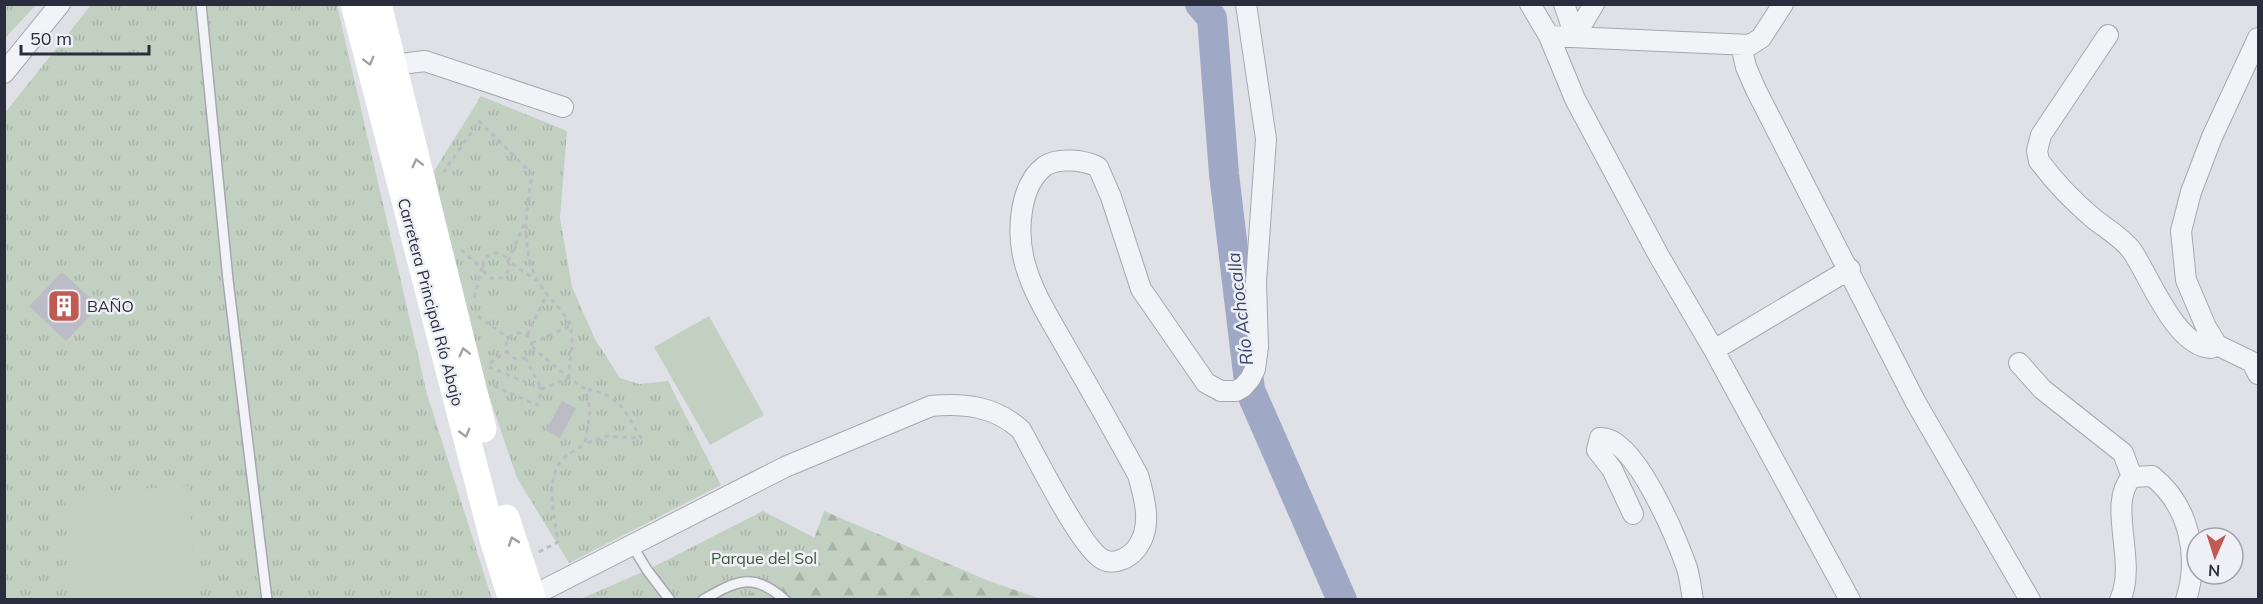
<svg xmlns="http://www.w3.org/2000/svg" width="2263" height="604" font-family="Mulish,sans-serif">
<defs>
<pattern id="grass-tufts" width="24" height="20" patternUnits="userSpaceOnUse" patternTransform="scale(1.5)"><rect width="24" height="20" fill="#c2d0c2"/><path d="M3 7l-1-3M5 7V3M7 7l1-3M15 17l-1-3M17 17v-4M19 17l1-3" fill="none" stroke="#a7b3a8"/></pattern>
<pattern id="forest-firs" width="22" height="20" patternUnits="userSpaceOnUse" patternTransform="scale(1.5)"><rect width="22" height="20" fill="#c2d0c2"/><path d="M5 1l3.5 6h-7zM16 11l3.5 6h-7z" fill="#a7b3a8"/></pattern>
</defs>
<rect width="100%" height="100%" fill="#e0e1e7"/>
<path fill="url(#grass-tufts)" d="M 5,4 L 36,5 L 5,38 L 4,5 Z
M 91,5 L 337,5 L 427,394 L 492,599 L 5,599 L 4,114 Z
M 481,96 L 567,131 L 560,218 L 572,287 L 595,339 L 620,378 L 639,384 L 668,381 L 721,485 L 569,563 L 517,478 L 483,378 L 447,246 L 434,171 Z
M 763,511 L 933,599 L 578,600 L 647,570 Z"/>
<path fill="url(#forest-firs)" d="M 824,511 L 989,581 L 1041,599 L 737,600 L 804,567 Z"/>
<path fill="#c2d0c2" d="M 709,316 L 764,415 L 710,445 L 654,347 Z
M 189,486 L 195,599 L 71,599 L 65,493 Z"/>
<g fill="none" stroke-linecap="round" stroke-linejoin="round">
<path stroke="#9fa8c4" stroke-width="30" d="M 1200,4 L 1212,18 L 1224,174 L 1250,390 L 1342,600"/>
</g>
<path fill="#bbbcc6" d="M 62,272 L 99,306 L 66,341 L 29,306 Z
M 562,401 L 576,408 L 560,438 L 546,430 Z"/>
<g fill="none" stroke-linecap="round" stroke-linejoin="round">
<g stroke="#a6a7b1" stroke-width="12">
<path id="lane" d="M 201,4 L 228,280 L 267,600
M 632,545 L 647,570 L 670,600
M 703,600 C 736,581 753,571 785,600"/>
</g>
<g stroke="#a6a7b1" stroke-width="22">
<path id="street" d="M 1530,4 L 1549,36 L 1575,99 L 1659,256 L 1714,350 L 1850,600
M 1564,4 L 1575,36
M 2108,35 L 2041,135 L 2037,151 L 2039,161 C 2054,181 2074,202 2093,218 C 2105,228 2123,238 2132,251 C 2150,277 2175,346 2211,348 L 2217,345
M 1549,36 L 1750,45 L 1761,38 L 1783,4
M 1575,36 L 1594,4
M 2258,38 L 2212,137 L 2191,192 L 2181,231 L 2186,280 L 2206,327 L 2217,345 L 2252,362 L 2258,374
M 1741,45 L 1746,67 L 1756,90 L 1915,401 L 2030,600
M 393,65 L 425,61 L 563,107
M 4,73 L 60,4
M 1714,350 L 1850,269
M 2019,363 L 2042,389 L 2123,453 L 2132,477
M 1633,514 L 1612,469 L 1597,450 L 1600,438 C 1634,434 1677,540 1687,568 C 1690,578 1691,589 1693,600
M 532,596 L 785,467 L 931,406 C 964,403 995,406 1021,430 C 1035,454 1082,551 1104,560 C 1114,565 1129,558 1136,549 C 1153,528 1145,499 1138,475 C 1115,433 1092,392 1068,351 C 1052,322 1032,293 1024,260 C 1017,232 1019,185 1045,166 C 1058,157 1085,160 1098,167 L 1111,197 L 1141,289 L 1206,383 L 1221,391 L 1236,391 L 1243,387 L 1250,379 L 1255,369 L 1258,347 L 1256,282 L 1266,139 L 1246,4
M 2120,600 C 2138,561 2106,504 2132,477 L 2152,476 C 2189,505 2200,556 2186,600"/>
</g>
<path stroke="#babcc2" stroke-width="3" stroke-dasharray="4.5 4.5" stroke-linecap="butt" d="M 443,173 L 479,121 L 532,174 C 526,213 518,260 547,294 C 557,307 571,318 572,336 C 573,350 569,364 569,378
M 524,224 L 508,261 L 539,282
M 461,250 L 482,268 L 474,298
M483 266a13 13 0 1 1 26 0a13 13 0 1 1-26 0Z
M 478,316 L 508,338
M506 346a13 13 0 1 1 26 0a13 13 0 1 1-26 0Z
M 527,335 L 547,294
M 532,343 L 570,326
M 532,347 L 569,378
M 525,358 L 541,388
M 490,363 L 507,351
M 489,367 L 542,389
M 494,386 L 537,405 L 542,389 L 569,378 L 585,389 L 590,411 L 585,444 L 607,436 L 641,438 C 625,411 619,394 585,389
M 539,552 L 558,542 C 555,517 543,476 565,457 C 571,452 579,448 585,444"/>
<use href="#lane" stroke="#f2f3f6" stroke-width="9"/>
<use href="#street" stroke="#f2f3f6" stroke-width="20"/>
<path stroke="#fff" stroke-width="27" d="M 354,4 L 493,539 L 512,600
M 378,4 L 483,429
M 506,518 L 533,600"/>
</g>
<defs><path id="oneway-chevron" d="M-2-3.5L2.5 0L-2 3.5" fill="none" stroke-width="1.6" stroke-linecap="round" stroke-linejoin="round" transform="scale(1.5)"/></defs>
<g stroke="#9fa0a8">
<use href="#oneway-chevron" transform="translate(369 61) rotate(75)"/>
<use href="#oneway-chevron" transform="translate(417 163) rotate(-104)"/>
<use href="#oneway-chevron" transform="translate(464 352) rotate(-104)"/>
<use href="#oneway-chevron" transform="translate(465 433) rotate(75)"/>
<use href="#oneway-chevron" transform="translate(513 541) rotate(-109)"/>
</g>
<defs>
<g id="building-square" transform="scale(1.725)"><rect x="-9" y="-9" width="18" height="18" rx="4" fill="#bf5b52" stroke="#eff0f5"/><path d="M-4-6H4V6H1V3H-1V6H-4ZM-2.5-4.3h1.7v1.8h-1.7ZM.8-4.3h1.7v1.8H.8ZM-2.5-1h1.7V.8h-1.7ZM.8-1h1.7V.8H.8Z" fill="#fff"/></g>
</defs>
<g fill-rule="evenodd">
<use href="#building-square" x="64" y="306"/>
</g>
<g text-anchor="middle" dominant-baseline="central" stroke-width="5" stroke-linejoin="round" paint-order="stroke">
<g font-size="16" fill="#2a2d3d" stroke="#eff0f5">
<text transform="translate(431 302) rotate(75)">Carretera Principal Río Abajo</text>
</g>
<g font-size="16" fill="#2a2d3d" stroke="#eff0f5" text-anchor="start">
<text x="87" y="306">BAÑO</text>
</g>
<g font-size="16" fill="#39573a" stroke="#eff0f5">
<text x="764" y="558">Parque del Sol</text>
</g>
<g font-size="18" font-style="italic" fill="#39446c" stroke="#eff0f5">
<text transform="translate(1240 309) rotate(-97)">Río Achocalla</text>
</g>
</g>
<rect width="2263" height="604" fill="none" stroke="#2a2d3d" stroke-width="12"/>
<g transform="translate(2215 556) rotate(183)"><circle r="28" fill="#eff0f5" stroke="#a0a2ab" stroke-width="1.5"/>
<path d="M0-4.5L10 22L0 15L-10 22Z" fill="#bf5b52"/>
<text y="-9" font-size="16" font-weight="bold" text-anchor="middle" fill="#2a2d3d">N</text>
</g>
<path d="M21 45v9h128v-9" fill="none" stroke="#2a2d3d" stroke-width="3"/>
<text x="30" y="45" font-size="18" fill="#2a2d3d" stroke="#eff0f5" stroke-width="4.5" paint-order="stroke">50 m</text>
</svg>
